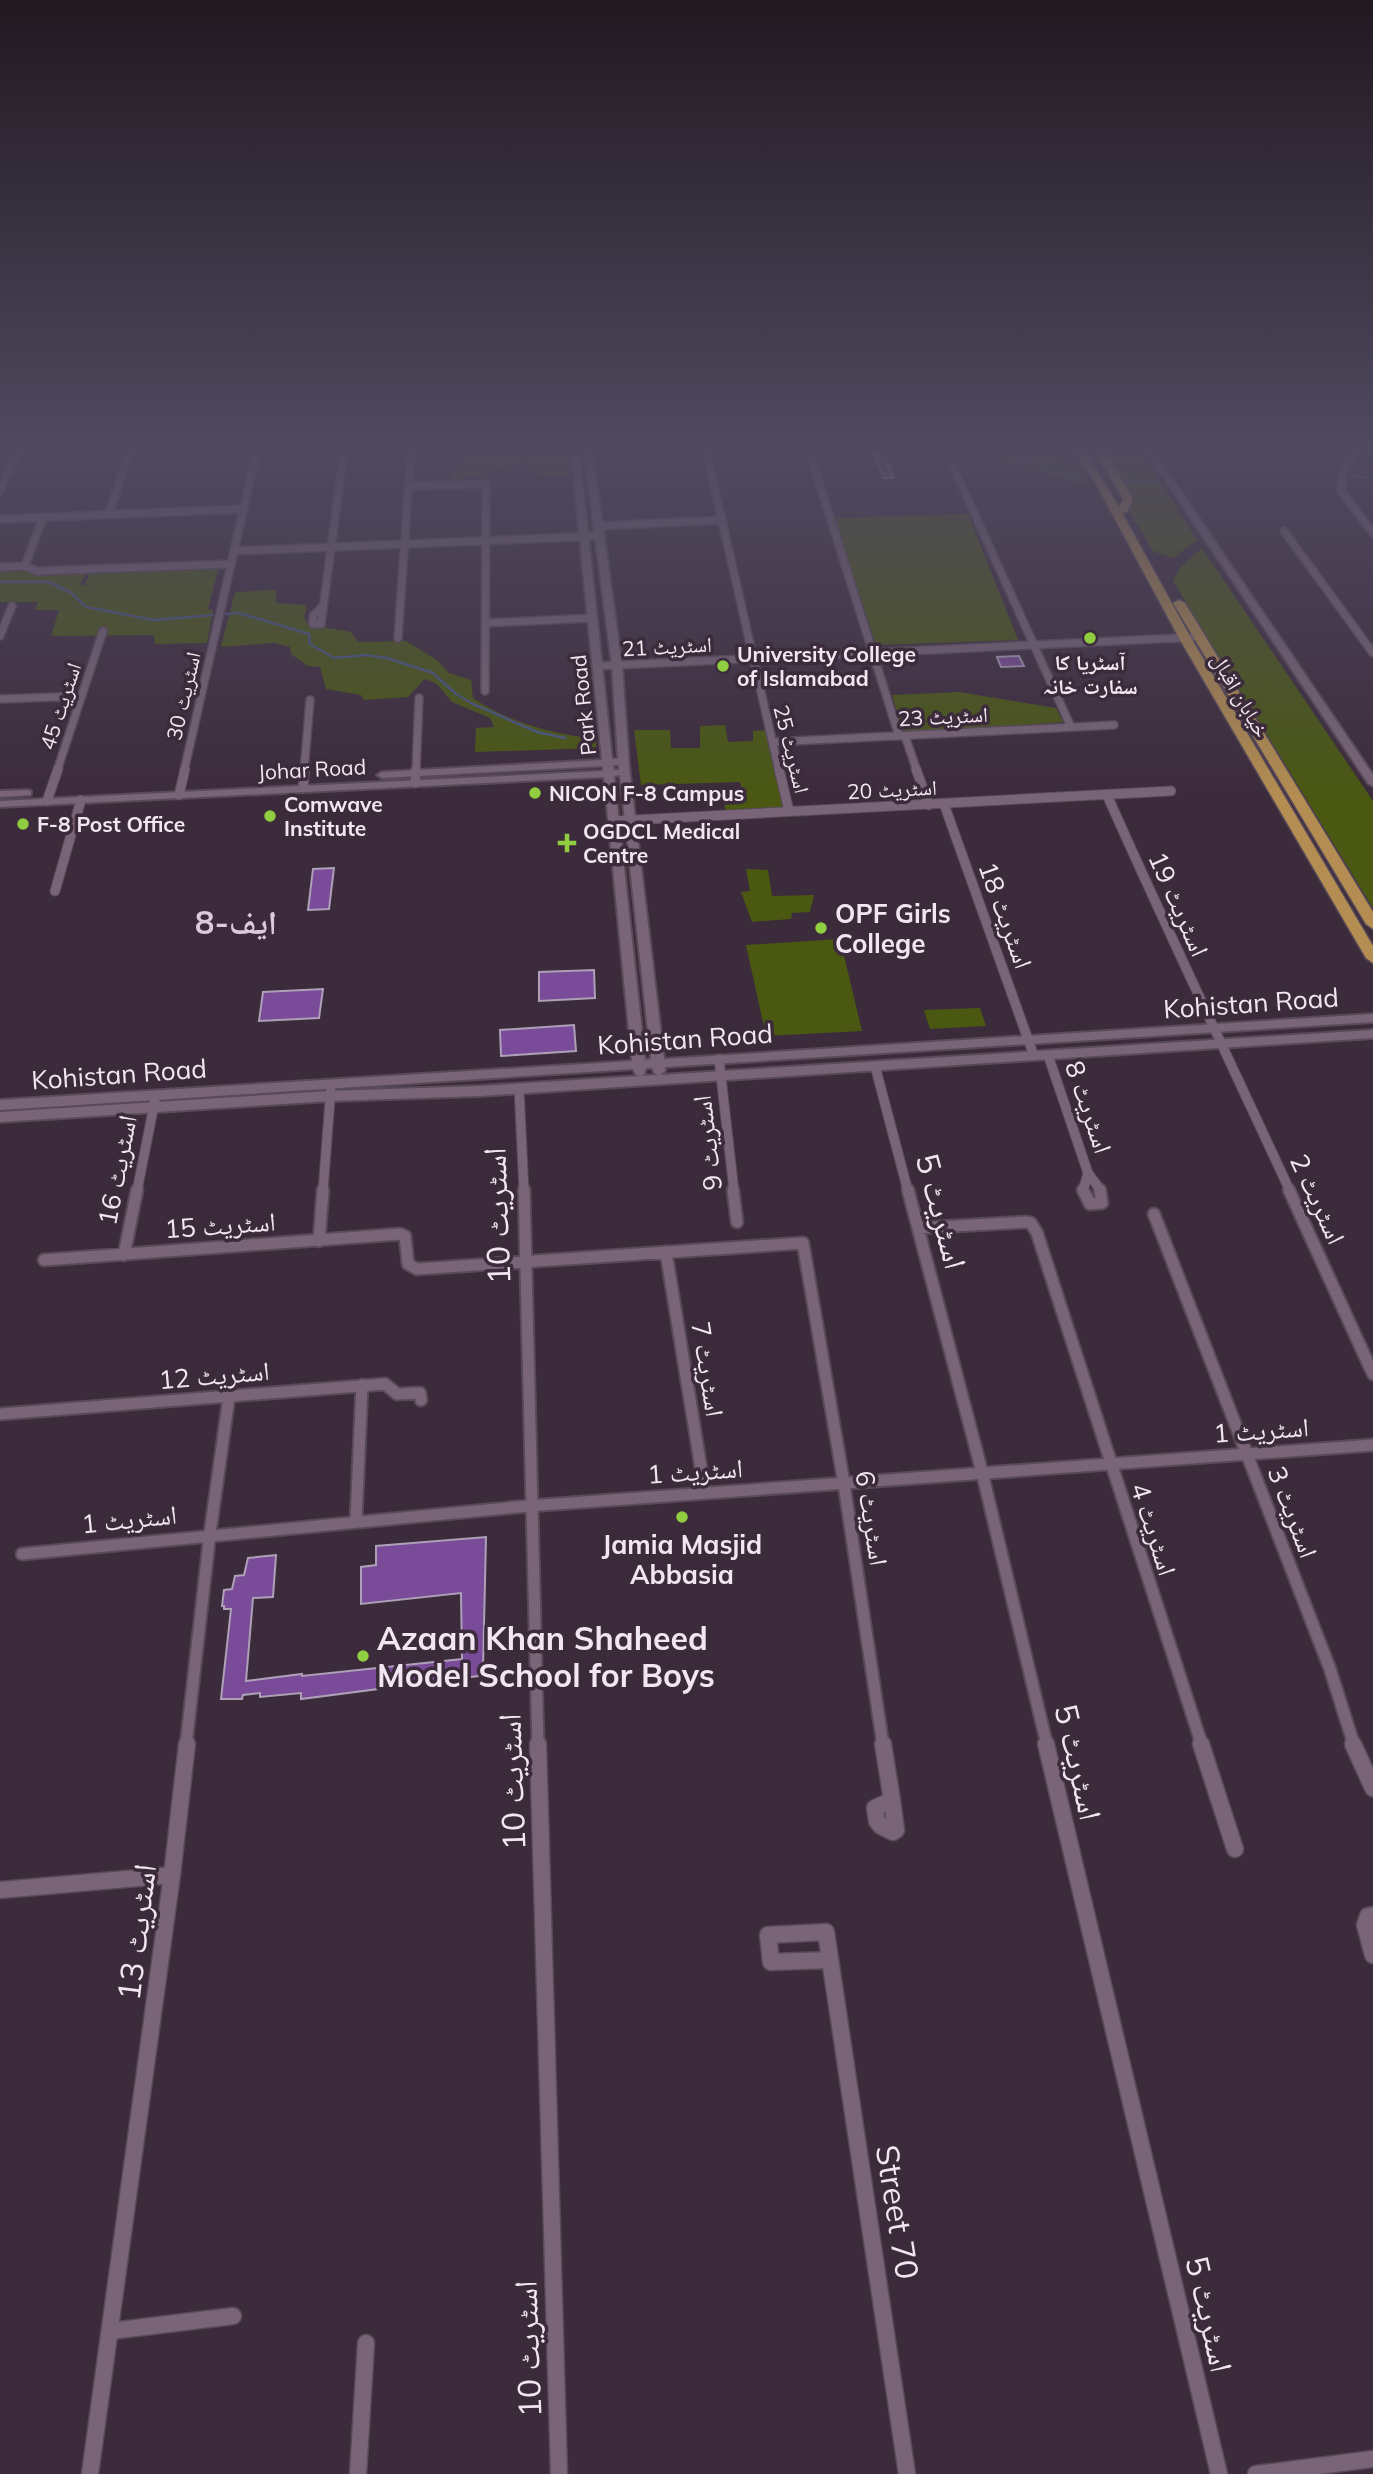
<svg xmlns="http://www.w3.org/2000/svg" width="1373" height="2474" font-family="Mulish,'Noto Naskh Arabic',sans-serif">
<rect width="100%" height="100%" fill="#3c2b3b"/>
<path fill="#4a5812" d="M 466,450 L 527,450 L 524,466 L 493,468 L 486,479 L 483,475 L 464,475 L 463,480 L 448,479 L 460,469 Z
M 532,450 L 567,450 L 570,475 L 548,477 L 527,469 L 526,457 Z
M 806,450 L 1033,450 C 1059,455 1073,460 1087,484 C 1040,475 994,455 945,451 C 903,447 858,453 815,456 Z
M 1091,450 L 1140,450 L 1197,540 L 1173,558 L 1154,552 Z
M 968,514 L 1018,640 L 876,645 L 834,518 Z
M 1202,548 L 1373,801 L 1373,908 L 1173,581 L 1181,567 Z
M 219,566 L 208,609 L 213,610 L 207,643 L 155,644 L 154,635 L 51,636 L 59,610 L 35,610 L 38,602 L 0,602 L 0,569 L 88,571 L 80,584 L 91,588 L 85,584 L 91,572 Z
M 276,590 L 276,603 L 307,605 L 304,618 L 309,625 L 351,632 L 358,642 L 406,641 L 437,660 L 449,673 L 471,680 L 473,698 C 510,723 553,734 596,739 L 596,748 L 475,752 L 476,728 L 494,727 L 490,718 L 452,702 L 437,684 L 425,679 L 408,697 L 364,700 L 361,695 L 326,689 L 320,667 L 308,666 L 291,654 L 290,647 L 274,643 L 221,647 L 235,592 Z
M 959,692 L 1056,708 L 1063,722 L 904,734 L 892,695 Z
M 725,725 L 728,742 L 753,741 L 753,731 L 767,730 L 783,809 L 726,811 L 724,805 L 744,799 L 740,782 L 641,785 L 634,730 L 670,730 L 671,748 L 700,748 L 700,726 Z
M 746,869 L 768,870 L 772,896 L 814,895 L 810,912 L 792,913 L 791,919 L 752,922 L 741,892 L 750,891 Z
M 840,939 L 862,1031 L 766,1036 L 746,945 Z
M 980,1008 L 986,1026 L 930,1029 L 924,1010 Z"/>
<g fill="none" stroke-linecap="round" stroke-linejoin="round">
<path stroke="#49587f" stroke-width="2.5" d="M 994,450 L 1078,480
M 1344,475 L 1373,479
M 1111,480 L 1159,482
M 0,582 L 49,582 L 70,592 L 86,607 L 154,620 L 213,615
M 226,614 L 239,613 L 309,634 L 310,644 L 334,658 L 366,655 L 387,658 L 433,673 L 456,694 L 473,704 L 537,732 L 565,738"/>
</g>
<path fill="#794b98" stroke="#ada0b7" stroke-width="2" d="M 873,454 L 883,454 L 894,478 L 884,478 Z
M 1019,656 L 1024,666 L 1001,667 L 997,657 Z
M 334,868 L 329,909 L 308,910 L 313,869 Z
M 594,970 L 595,998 L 539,1001 L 539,972 Z
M 323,989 L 319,1018 L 259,1021 L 263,992 Z
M 574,1025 L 576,1051 L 501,1056 L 500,1030 Z
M 486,1537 L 483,1669 L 479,1670 L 478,1676 L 301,1699 L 301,1693 L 260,1697 L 260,1693 L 243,1695 L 242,1699 L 221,1699 L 231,1609 L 224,1609 L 224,1606 L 222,1606 L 224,1590 L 232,1589 L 235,1576 L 244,1575 L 248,1558 L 276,1555 L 273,1597 L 253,1598 L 246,1681 L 302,1674 L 302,1676 L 462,1659 L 461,1593 L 361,1604 L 361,1567 L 376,1565 L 376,1546 Z"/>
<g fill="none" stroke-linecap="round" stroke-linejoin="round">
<g stroke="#594a58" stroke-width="10">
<path id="minor-far3" d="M 706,450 L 779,771
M 1355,450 L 1343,473 L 1341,491 L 1373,533
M 812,460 L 899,736
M 952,464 L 1071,727
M 408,486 L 486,484 L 485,691
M 0,491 L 18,450
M 109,514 L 130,450
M 0,519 L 244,509
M 598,526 L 722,520
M 1284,531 L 1373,653
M 234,551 L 599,536
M 25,566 L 43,517
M 0,567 L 25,566 L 37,571 L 231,564
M 323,606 L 313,616 L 313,624 L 321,624 L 344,450
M 486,623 L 593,618
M 0,636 L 12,606
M 398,638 L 411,450
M 598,666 L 1199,637
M 0,699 L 82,696
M 905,736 L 917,771
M 773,742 L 1114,725
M 57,771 L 103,631
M 184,771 L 257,450
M 304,771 L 310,700
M 416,771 L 419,698"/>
</g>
<g stroke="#594a58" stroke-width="11">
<path id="minor-far2" d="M 779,769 L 789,811
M 916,769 L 929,805
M 415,783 L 416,769
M 303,788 L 305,769
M 179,795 L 185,769
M 1107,795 C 1166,928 1229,1059 1290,1191
M 47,801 L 58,769
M 944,804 L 1034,1056
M 614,821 L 1171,791
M 55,891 L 81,800
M 1048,1055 L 1088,1173
M 719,1059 L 734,1191
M 875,1066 L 908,1191
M 519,1088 L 524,1191
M 1088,1173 L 1101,1191
M 137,1191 L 156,1095
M 323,1191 L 331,1087
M 1083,1191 L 1088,1173"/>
</g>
<g stroke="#594a58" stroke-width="15">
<path id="minor-far1" d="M 524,1190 L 538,1745
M 733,1190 L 737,1222
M 908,1190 L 982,1472 L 1047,1745
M 1083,1190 L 1090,1204 L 1102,1203 L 1100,1190
M 1289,1190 L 1373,1374
M 1154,1214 L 1330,1669 L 1354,1745
M 918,1228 L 1027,1222 L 1031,1223 L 1037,1233 L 1202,1745
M 319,1241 L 323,1190
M 666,1252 L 705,1493
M 124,1255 L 137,1190
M 44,1260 L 400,1234 L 405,1236 L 408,1264 L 417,1269 L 803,1243 L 844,1484 L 883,1745
M 0,1414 L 385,1384 L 397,1394 L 420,1393 L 421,1400
M 356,1520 L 362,1385
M 22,1554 L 528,1506 L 1373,1445
M 186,1745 L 210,1533 L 229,1397"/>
</g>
<g stroke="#594a58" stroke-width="19">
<path id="minor" d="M 538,1744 L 559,2474
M 883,1744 L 892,1800
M 1046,1744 L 1219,2474
M 1201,1744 L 1235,1849
M 1353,1744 L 1373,1788
M 892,1800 L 896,1830 L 893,1832 L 881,1826 L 877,1821 L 875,1808 Z
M 0,1890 L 172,1875
M 1373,1915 L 1368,1916 L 1365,1925 L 1373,1955
M 830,1960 L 771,1962 L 768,1935 L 826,1932 L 907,2474
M 111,2331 L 233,2316
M 90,2474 L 172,1875 L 187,1744
M 358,2474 L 366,2343
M 1256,2474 L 1373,2459"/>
</g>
<g stroke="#594a58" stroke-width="4">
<path id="tertiary" d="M 571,450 L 579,450 L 612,759 L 618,759 L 612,666 L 584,450 L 592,450 L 622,666 L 629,766 L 664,1059 L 1373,1014 L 1373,1022 L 665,1067 L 665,1071 L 660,1075 L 1373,1030 L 1373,1038 L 480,1096 L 330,1101 L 0,1122 L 0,1112 L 330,1091 L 480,1086 L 640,1076 L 636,1075 L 633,1069 L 0,1110 L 0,1100 L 632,1061 L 604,777 L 0,807 L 0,801 L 603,771 L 603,766 L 382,778 L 377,775 L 382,772 L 602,760 ZM 613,765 L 619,765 L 619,770 L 614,770 ZM 620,775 L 651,1059 L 645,1060 L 614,776 ZM 646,1068 L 652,1068 L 655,1074 L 658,1075 L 640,1076 L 644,1075 Z
M 1145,450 L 1153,450 L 1373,775 L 1373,786 L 1368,783 Z
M 27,790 L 31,791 L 31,795 L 0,797 L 0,791 Z"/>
</g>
<g stroke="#594a58" stroke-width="3">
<path id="primary" d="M 1074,450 L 1084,450 L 1119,507 L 1123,499 L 1095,450 L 1105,450 L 1133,499 L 1127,512 L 1122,513 L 1191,638 L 1373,946 L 1373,963 L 1366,958 L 1179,638 L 1099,489 Z
M 1179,600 L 1185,603 L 1373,912 L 1373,929 L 1366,924 L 1173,603 Z"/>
</g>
<use href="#minor-far3" stroke="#796577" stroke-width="7"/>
<use href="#minor-far2" stroke="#796577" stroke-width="9"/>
<use href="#minor-far1" stroke="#796577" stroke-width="11"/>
<use href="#minor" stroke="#796577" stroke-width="16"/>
<use href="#tertiary" fill="#796577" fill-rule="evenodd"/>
<use href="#primary" fill="#b38d51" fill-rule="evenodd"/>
</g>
<linearGradient id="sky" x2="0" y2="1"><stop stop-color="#211820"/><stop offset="0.56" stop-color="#504a60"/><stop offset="1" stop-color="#504a60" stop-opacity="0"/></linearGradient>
<rect width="1373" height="797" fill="url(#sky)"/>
<g fill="#91cd40" stroke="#3c2b3b" stroke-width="2.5">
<circle cx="1090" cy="638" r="7"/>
<circle cx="723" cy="666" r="7"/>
<circle cx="535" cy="793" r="7"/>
<circle cx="270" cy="816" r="7"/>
<circle cx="23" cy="824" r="7"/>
<path d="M563.5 832.5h7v7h7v7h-7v7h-7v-7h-7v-7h7z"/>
<circle cx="821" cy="928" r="7"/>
<circle cx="682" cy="1517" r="7"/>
<circle cx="363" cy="1656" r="7"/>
</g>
<g text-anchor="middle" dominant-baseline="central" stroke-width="7" stroke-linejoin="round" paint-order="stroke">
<g font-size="21" fill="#f2e7f1" stroke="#3c2b3b">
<text transform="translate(667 646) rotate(-3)">اسٹریٹ 21</text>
<text transform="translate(1241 695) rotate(60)">خیابان اقبال</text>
<text transform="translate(183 696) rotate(-77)">اسٹریٹ 30</text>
<text transform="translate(583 705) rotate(-96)">Park Road</text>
<text transform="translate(60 706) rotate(-72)">اسٹریٹ 45</text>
<text transform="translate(943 716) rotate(-3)">اسٹریٹ 23</text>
<text transform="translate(792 749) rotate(76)">اسٹریٹ 25</text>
<text transform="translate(312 769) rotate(-3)">Johar Road</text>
<text transform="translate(892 789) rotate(-3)">اسٹریٹ 20</text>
</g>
<g font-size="21" font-weight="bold" fill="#f2e7f1" stroke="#3c2b3b" text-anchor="start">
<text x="737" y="654">University College<tspan x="737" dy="24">of Islamabad</tspan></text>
<text x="1090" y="662" text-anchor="middle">آسٹریا کا<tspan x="1090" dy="24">سفارت خانہ</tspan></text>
<text x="549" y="793">NICON F-8 Campus</text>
<text x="284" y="804">Comwave<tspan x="284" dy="24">Institute</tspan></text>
<text x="37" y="824">F-8 Post Office</text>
<text x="583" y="831">OGDCL Medical<tspan x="583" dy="24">Centre</tspan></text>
</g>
<g font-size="26" fill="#f2e7f1" stroke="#3c2b3b">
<text transform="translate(1179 904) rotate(66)">اسٹریٹ 19</text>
<text transform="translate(1006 915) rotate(70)">اسٹریٹ 18</text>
<text transform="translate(1251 1003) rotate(-4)">Kohistan Road</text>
<text transform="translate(685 1039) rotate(-4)">Kohistan Road</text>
<text transform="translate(119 1074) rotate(-4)">Kohistan Road</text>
<text transform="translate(1089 1107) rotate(71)">اسٹریٹ 8</text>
<text transform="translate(707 1143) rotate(-97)">اسٹریٹ 9</text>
<text transform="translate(117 1170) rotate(-79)">اسٹریٹ 16</text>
<text transform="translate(1318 1199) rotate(65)">اسٹریٹ 2</text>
<text transform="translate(220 1225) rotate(-4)">اسٹریٹ 15</text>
<text transform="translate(708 1369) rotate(81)">اسٹریٹ 7</text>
<text transform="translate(214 1375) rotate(-5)">اسٹریٹ 12</text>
<text transform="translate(1261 1430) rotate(-4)">اسٹریٹ 1</text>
<text transform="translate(695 1471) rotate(-4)">اسٹریٹ 1</text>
<text transform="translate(1293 1512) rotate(69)">اسٹریٹ 3</text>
<text transform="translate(872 1518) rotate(81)">اسٹریٹ 6</text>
<text transform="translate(129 1519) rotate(-6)">اسٹریٹ 1</text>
<text transform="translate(1154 1529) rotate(72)">اسٹریٹ 4</text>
</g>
<g font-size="26" font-weight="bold" fill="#f2e7f1" stroke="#3c2b3b" text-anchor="start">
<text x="835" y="913">OPF Girls<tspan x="835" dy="30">College</tspan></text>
<text x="682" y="1544" text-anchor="middle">Jamia Masjid<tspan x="682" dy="30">Abbasia</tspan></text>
</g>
<g font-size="32" fill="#f2e7f1" stroke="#3c2b3b">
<text transform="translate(942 1211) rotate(75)">اسٹریٹ 5</text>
<text transform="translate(496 1216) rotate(-92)">اسٹریٹ 10</text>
<text transform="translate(1079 1762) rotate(77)">اسٹریٹ 5</text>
<text transform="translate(511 1782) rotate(-92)">اسٹریٹ 10</text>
<text transform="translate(136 1932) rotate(-83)">اسٹریٹ 13</text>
<text transform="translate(898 2212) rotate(81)">Street 70</text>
<text transform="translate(1210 2314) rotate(77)">اسٹریٹ 5</text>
<text transform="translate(527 2349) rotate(-92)">اسٹریٹ 10</text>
</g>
<g font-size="32" font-weight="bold" fill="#f2e7f1" stroke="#3c2b3b" text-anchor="start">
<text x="377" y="1638">Azaan Khan Shaheed<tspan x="377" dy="37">Model School for Boys</tspan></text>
</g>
<g font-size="33" font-weight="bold" fill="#dec8dc" stroke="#3c2b3b">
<text x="236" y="921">ایف-8</text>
</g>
</g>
</svg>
